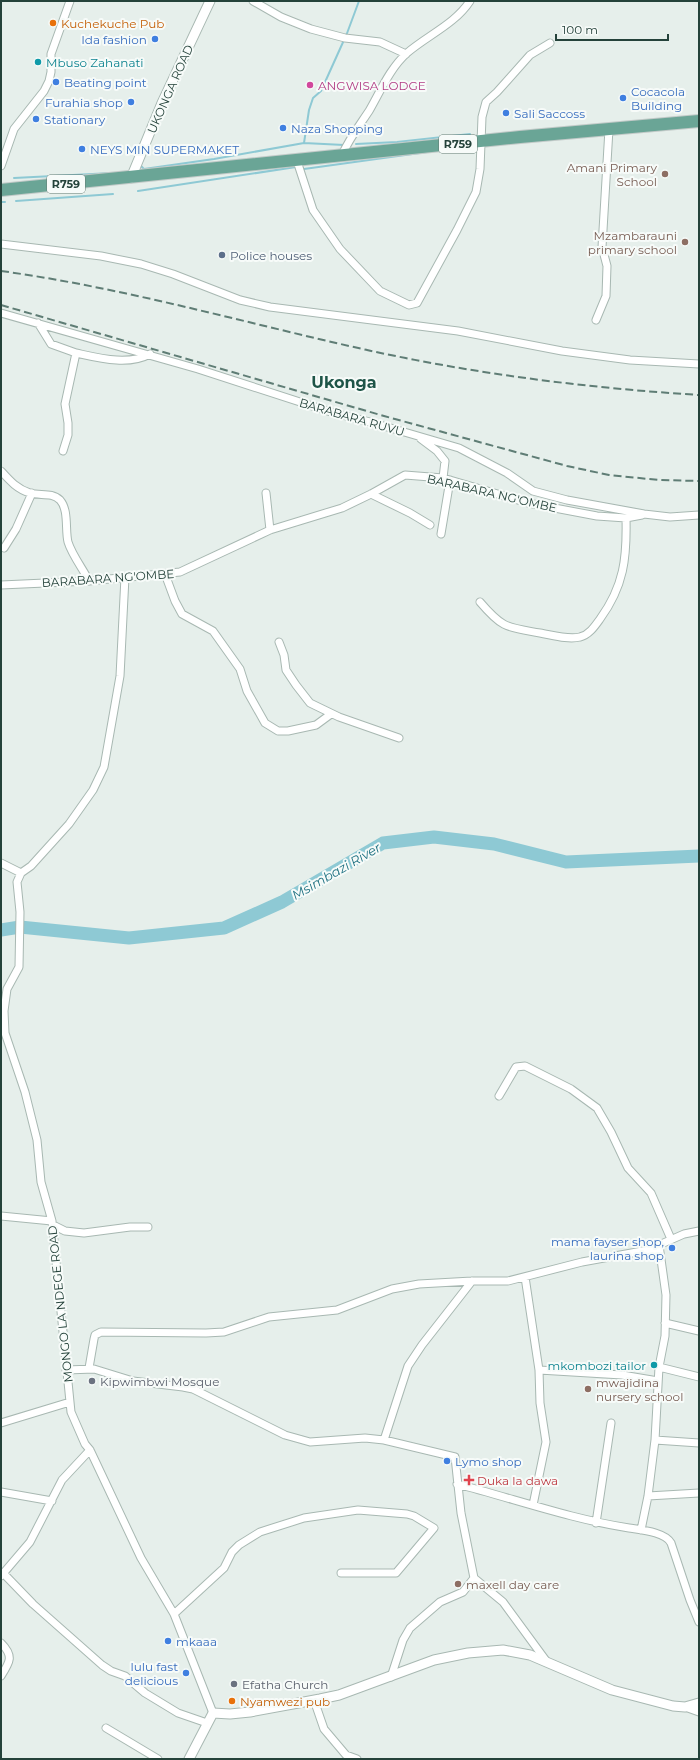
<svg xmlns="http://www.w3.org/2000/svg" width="700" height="1760" font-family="Montserrat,sans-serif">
<rect width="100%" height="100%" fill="#e6efeb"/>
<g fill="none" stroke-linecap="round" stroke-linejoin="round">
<path stroke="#8ec9d4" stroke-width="2" d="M 346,36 L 359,1
M 304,143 L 309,110 L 313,98 L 321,91 L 344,40
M 356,144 L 397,142 L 470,134
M 140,165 L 144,169 L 214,159 L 304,143 L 344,145
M 301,167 L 304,169 L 427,152
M 14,178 L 112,173
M 138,191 L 296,167
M 16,201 L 113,194
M 1,202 L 5,202"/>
<path stroke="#8ec9d4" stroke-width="13" d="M 1,930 L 20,927 L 129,938 L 224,928 L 282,902 L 383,843 L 434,837 L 494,844 L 566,862 L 699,856"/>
<g stroke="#a8b8b2" stroke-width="9">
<path id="minor" d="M 253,1 L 281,17 L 311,29 L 345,38 L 380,42 L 406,54
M 342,155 C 349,139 359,126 369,111 C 380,92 390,68 407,53 C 428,35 455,24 470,1
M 297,161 L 313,210 L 340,249 L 380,291 L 409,305 L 417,303 L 457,230 L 476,192 L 480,169 L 482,117 L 486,102 L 497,92 L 530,55 L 550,43
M 1,166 L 14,129 L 44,91 L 49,81 L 51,72 L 51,54 L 70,1
M 1,244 L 101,256 L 141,264 L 173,274 L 240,300 L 270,307 L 458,331 L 562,351 L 630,360 L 699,364
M 1,313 L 198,369 L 334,413 L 370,422 L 459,448 L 507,473 L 533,491 L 567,500 L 644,514 L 670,517 L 699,515
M 596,320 L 606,296 L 607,266 L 602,247 L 609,129
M 38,323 L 51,344 L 76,353 L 65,404 L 68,423 L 68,435 L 63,451
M 76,353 C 99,358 128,366 150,354
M 421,439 L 437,451 L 445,461 L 443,478
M 1,471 C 10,481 17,489 30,493 C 40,496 52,492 60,500 C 69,510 65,530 68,542 C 72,555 83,569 89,581
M 266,493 L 270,530
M 371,494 L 410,513 L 430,525
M 441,534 L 450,480
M 4,548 L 16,529 L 32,493
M 165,574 L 175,601 L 182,614 L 213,631 L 240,669 L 247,691 L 265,723 L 278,731 L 288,731 L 316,725 L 331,714
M 1,585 L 89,581 L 180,572 L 270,530 L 342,508 L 371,494 L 405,475 L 443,478 L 528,503 L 597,516 L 626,518 L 642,515
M 480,602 C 503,629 507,627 540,633 C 552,635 568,640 580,637 C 589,635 595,626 600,619 C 624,586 627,558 626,518
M 279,642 L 284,655 L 286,670 L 296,685 L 310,703 L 339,717 L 399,738
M 1,863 L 21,873 L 31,866 L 69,824 L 93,790 L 104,767 L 120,676 L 125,577
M 21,873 L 17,882 L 20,912 L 19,967 L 7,989 L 4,1011 L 5,1033 L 25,1092 L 37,1140 L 41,1182 L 52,1221 L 71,1412 L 85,1444 L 90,1450 L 141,1558 L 174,1614 L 213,1713
M 499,1096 L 516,1067 L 525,1066 L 571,1089 L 597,1108 L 611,1132 L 628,1168 L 651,1193 L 671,1239
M 1,1216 L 52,1221
M 53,1225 L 65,1231 L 84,1233 L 130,1227 L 148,1227
M 525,1277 L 539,1370
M 665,1323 L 699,1331
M 659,1367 L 699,1377
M 89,1368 L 94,1339 L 95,1335 L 101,1332 L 206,1333 L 224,1332 L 269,1317 L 337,1310 L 392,1289 L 419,1284 L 472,1281 L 508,1281 L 582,1262 L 659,1248
M 66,1370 L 94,1369 L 133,1381 L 183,1387 L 193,1389 L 285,1435 L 310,1442 L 365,1438 L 384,1440 L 455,1457 L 461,1513 L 474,1578 L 503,1602 L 547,1662
M 1,1423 L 70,1402
M 384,1440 L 408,1366 L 422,1345 L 472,1281
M 655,1440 L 699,1443
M 457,1484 C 515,1499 571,1519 629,1528 C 641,1530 665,1532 671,1543 L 690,1600 L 699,1622
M 1,1492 L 52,1501
M 648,1496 L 699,1493
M 533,1505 L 546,1442 L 540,1403 L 539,1370 L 622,1375 L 658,1381
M 596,1523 L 611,1423
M 641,1530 L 648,1496 L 655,1440 L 659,1367 L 665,1336 L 666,1295 L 659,1245 L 684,1234 L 699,1231
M 4,1574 L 33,1604 L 102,1665 L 111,1671 L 125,1676 L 145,1693 L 178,1713 L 207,1723
M 1,1576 L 30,1542 L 62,1480 L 90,1450
M 174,1614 L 224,1568 L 232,1552 L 239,1545 L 260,1532 L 304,1518 L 358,1510 L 407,1514 L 414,1516 L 434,1528 L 396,1573 L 341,1573
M 1,1643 C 14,1656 10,1662 1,1676
M 391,1677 L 403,1640 L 410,1628 L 440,1602 L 463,1592 L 474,1578
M 314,1700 L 324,1729 L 346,1755 L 357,1759
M 685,1707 L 699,1712
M 106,1728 L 158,1759"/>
</g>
<g stroke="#a8b8b2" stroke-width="11">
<path id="tertiary" d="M 131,178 L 162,103 L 210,1
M 189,1759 L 213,1713 L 230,1714 L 250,1712 L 320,1699 L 339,1695 L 434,1660 L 468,1653 L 503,1650 L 530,1655 L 612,1690 L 673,1706 L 685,1707 L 699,1703"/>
</g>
<g stroke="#c2cac8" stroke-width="14">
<path id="primary" d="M 1,190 L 520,137 L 699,121"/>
</g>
<use href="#minor" stroke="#fff" stroke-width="7"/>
<use href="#tertiary" stroke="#fff" stroke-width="9"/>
<use href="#primary" stroke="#6aa596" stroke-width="12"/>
<path stroke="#5f7d75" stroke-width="2" stroke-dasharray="8 4" stroke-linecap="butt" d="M 1,271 C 125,288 245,323 367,350 C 476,374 587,388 699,395
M 1,305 L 384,416 L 567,466 L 609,475 L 659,480 L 699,481"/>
</g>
<g fill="#e8710a" stroke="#f7fbf9" stroke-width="1.5">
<circle cx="53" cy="23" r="4"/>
<circle cx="232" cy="1701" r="4"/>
</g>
<g fill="#3f7fe0" stroke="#f7fbf9" stroke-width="1.5">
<circle cx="155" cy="39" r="4"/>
<circle cx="56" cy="82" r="4"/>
<circle cx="623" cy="98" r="4"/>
<circle cx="131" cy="102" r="4"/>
<circle cx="506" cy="113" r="4"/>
<circle cx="36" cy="119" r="4"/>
<circle cx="283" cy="128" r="4"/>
<circle cx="82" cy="149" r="4"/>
<circle cx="672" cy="1248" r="4"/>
<circle cx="447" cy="1461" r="4"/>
<circle cx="168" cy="1641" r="4"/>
<circle cx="186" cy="1673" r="4"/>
</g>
<g fill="#0f9aa8" stroke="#f7fbf9" stroke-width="1.5">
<circle cx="38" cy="62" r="4"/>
<circle cx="654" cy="1365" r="4"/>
</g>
<circle fill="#d1479c" stroke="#f7fbf9" stroke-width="1.5" cx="310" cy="85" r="4"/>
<g fill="#8d6e63" stroke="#f7fbf9" stroke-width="1.5">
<circle cx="665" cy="174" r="4"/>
<circle cx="685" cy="242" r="4"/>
<circle cx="588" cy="1389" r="4"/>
<circle cx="458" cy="1584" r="4"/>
</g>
<circle fill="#5c6f8a" stroke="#f7fbf9" stroke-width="1.5" cx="222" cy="255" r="4"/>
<g fill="#6b7280" stroke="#f7fbf9" stroke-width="1.5">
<circle cx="92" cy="1381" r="4"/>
<circle cx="234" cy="1684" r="4"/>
</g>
<path fill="#e0444e" stroke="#f7fbf9" stroke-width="1.5" d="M467 1474h4v4h4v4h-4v4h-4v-4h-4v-4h4z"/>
<g text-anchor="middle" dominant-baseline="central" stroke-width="4" stroke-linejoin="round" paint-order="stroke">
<g fill="#f7fbf9" stroke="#637a73" stroke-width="1">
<rect x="439" y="135" width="38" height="18" rx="3"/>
<rect x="47" y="175" width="38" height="18" rx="3"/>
</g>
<g font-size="11" font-weight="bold" fill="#24423a">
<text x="458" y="144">R759</text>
<text x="66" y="184">R759</text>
</g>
<g font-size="12" fill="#c56008" stroke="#f7fbf9" text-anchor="start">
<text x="61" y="23">Kuchekuche Pub</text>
<text x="240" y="1701">Nyamwezi pub</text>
</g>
<g font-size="12" fill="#366cbe" stroke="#f7fbf9" text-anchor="start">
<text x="147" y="39" text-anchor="end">Ida fashion</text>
<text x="64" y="82">Beating point</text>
<text x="631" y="91">Cocacola<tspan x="631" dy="14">Building</tspan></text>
<text x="123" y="102" text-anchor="end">Furahia shop</text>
<text x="514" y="113">Sali Saccoss</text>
<text x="44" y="119">Stationary</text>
<text x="291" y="128">Naza Shopping</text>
<text x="90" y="149">NEYS MIN SUPERMAKET</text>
<text x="664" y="1241" text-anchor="end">mama fayser shop,<tspan x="664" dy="14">laurina shop</tspan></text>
<text x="455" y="1461">Lymo shop</text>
<text x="176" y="1641">mkaaa</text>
<text x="178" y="1666" text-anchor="end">lulu fast<tspan x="178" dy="14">delicious</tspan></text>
</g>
<g font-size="12" fill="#0d838f" stroke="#f7fbf9" text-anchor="start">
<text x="46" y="62">Mbuso Zahanati</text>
<text x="646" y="1365" text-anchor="end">mkombozi tailor</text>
</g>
<g font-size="12" fill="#b23c85" stroke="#f7fbf9" text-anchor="start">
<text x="318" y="85">ANGWISA LODGE</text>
</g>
<g font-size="12" fill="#24423a" stroke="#f7fbf9">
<text transform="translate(170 89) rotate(-66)">UKONGA ROAD</text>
<text transform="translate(352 417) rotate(16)">BARABARA RUVU</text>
<text transform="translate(492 493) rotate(13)">BARABARA NG'OMBE</text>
<text transform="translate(108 578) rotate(-4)">BARABARA NG'OMBE</text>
<text transform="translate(60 1304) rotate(-96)">MONGO LA NDEGE ROAD</text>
</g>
<g font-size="12" fill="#785e54" stroke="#f7fbf9" text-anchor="end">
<text x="657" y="167">Amani Primary<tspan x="657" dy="14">School</tspan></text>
<text x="677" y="235">Mzambarauni<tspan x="677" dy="14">primary school</tspan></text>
<text x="596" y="1382" text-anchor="start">mwajidina<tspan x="596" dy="14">nursery school</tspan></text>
<text x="466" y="1584" text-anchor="start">maxell day care</text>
</g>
<g font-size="12" fill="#4e5e75" stroke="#f7fbf9" text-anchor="start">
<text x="230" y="255">Police houses</text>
</g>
<g font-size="12" fill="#5b616d" stroke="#f7fbf9" text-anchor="start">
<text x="100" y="1381">Kipwimbwi Mosque</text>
<text x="242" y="1684">Efatha Church</text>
</g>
<g font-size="12" fill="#be3a42" stroke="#f7fbf9" text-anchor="start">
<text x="477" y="1480">Duka la dawa</text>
</g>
<g font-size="13" font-style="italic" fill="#1c6f80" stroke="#f7fbf9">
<text transform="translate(336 871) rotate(-30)">Msimbazi River</text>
</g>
<g font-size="16" font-weight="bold" fill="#1f5548" stroke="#f7fbf9">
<text x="344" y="382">Ukonga</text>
</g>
</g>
<rect width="700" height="1760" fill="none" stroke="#24423a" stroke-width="4"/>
<path d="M556 34v6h112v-6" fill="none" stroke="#24423a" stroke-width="2"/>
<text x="562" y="34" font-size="12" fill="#24423a" stroke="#f7fbf9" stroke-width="3" paint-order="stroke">100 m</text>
</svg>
